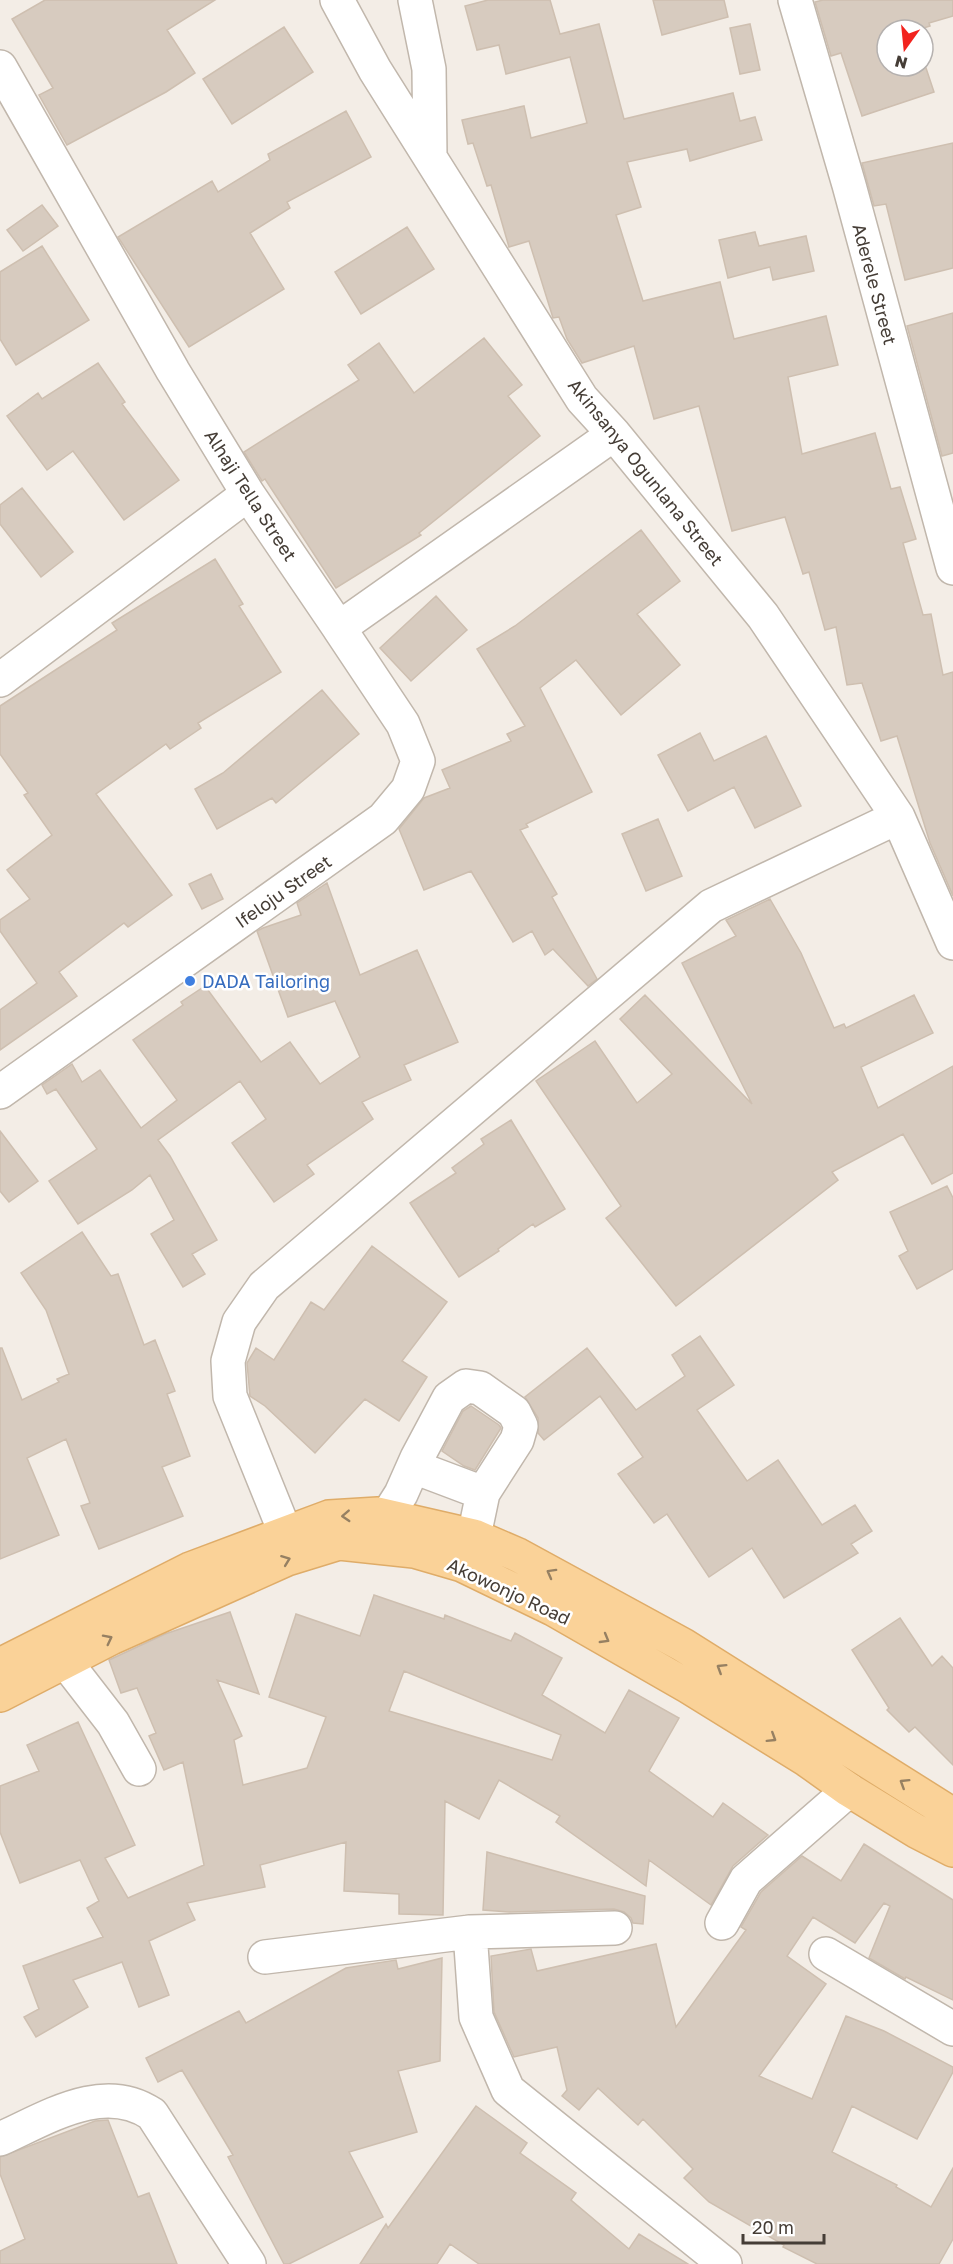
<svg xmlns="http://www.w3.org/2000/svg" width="953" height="2264" font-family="'Golos Text',sans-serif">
<rect width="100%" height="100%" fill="#f3ede6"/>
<path fill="#d7cbbf" stroke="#cebfb0" stroke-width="1.5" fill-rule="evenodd" d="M 45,0 L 215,0 L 167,30 L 195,73 L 166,92 L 67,145 L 39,95 L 53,88 L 12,19 Z
M 488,0 L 550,0 L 560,34 L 599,24 L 624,119 L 733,93 L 740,121 L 755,117 L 762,140 L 690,161 L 687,149 L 627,162 L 641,207 L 616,215 L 643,301 L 720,282 L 734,339 L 826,316 L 838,365 L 788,377 L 802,454 L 875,433 L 891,489 L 900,487 L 916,539 L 903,543 L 923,615 L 931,614 L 943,675 L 953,672 L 953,896 L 930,843 L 897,736 L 881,741 L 862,683 L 847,685 L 836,627 L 825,630 L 809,572 L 803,574 L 785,517 L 732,531 L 699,406 L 654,419 L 634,346 L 582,363 L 567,339 L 559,317 L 553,318 L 529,241 L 509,247 L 491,185 L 487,186 L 473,143 L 468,144 L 462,120 L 524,106 L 531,138 L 587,123 L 570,57 L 506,74 L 499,45 L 477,50 L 465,6 Z
M 653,0 L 724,0 L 728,17 L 662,35 Z
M 823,0 L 953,0 L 953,16 L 929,23 L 930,26 L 917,30 L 887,30 L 887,66 L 923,66 L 923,59 L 934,92 L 862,116 L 841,53 L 831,56 L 815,2 Z
M 750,24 L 760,70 L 740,74 L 730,28 Z
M 284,27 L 313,72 L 232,124 L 203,79 Z
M 346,111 L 371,157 L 287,202 L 290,208 L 250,233 L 284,289 L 189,347 L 118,237 L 212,181 L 218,192 L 270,160 L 268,154 Z
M 953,143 L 953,268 L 905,280 L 886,204 L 874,206 L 862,163 Z
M 42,205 L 58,226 L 23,251 L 7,230 Z
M 407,227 L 434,269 L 361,314 L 335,272 Z
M 755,232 L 759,246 L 806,236 L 814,271 L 773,280 L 770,267 L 728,278 L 719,240 Z
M 42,246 L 89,320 L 16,365 L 0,339 L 0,272 Z
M 953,313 L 953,453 L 942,456 L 907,326 Z
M 484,338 L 522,385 L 508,396 L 540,436 L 419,533 L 421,535 L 336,588 L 265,479 L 262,481 L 244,452 L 359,380 L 348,365 L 379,343 L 414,393 Z
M 98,363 L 125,402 L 122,404 L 179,480 L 124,520 L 73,451 L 47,470 L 7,416 L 38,393 L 42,399 Z
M 22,488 L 73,552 L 41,577 L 0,524 L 0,505 Z
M 641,530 L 680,581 L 637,614 L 680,665 L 621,715 L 576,660 L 540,688 L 592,792 L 526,824 L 528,827 L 520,830 L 557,894 L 552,897 L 597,979 L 588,986 L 553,949 L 545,955 L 532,931 L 513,942 L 471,871 L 424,890 L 399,829 L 424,798 L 450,788 L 442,770 L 511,741 L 507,734 L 525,726 L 477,649 L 515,626 Z
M 215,559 L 243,604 L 239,606 L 281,672 L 198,723 L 201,728 L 170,749 L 166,744 L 96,794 L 172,895 L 128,927 L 124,923 L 59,972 L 77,996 L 0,1050 L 0,1010 L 37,983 L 0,931 L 0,920 L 30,899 L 7,870 L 52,835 L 24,795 L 28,793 L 0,754 L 0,706 L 117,630 L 112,623 Z
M 436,596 L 467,630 L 411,681 L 380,648 Z
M 322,690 L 359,734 L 276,803 L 272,798 L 217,829 L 195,789 L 223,773 Z
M 700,733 L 714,761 L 766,736 L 801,806 L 755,828 L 734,787 L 688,811 L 658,755 Z
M 658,819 L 682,876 L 646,891 L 622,834 Z
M 211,874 L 223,899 L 202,909 L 189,884 Z
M 327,883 L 360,975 L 417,950 L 458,1042 L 404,1065 L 411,1080 L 362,1102 L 373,1119 L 307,1165 L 314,1174 L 274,1202 L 232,1143 L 266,1119 L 240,1081 L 158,1140 L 170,1156 L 217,1240 L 192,1254 L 205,1274 L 183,1287 L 151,1234 L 174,1220 L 150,1175 L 132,1190 L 78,1224 L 49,1181 L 97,1149 L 56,1089 L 47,1094 L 42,1085 L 72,1064 L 82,1082 L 100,1070 L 141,1128 L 177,1100 L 133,1040 L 183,1005 L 181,1002 L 205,986 L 261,1062 L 290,1042 L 320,1084 L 360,1057 L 335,1001 L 288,1017 L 257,931 L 263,928 L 301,915 L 297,903 Z
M 770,899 L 801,953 L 834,1028 L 844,1024 L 846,1028 L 914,995 L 933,1033 L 861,1067 L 878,1108 L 953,1066 L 953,1173 L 932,1184 L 903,1134 L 832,1172 L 838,1180 L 676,1306 L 606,1218 L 621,1206 L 536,1081 L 595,1041 L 637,1103 L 672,1074 L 620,1019 L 645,995 L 752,1104 L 682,963 L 736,936 L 726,920 Z
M 511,1120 L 565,1209 L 535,1227 L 533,1224 L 498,1249 L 499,1251 L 459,1277 L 410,1203 L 456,1173 L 452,1168 L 484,1144 L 481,1139 Z
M 0,1131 L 38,1181 L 9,1202 L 0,1191 Z
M 947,1186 L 953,1198 L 953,1269 L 917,1289 L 899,1256 L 908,1251 L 890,1212 Z
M 82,1232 L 111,1276 L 118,1274 L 144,1345 L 155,1340 L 175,1391 L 167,1394 L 190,1456 L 162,1467 L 183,1516 L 99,1549 L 81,1506 L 90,1503 L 66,1439 L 27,1458 L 59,1535 L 0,1559 L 0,1348 L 2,1348 L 22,1400 L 59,1382 L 57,1379 L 69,1374 L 46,1310 L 21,1273 Z
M 372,1246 L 447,1302 L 402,1361 L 427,1377 L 399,1421 L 365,1399 L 315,1453 L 265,1406 L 250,1396 L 247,1363 L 256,1348 L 274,1360 L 311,1302 L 324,1310 Z
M 700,1336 L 734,1385 L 697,1410 L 747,1481 L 778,1460 L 822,1525 L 855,1505 L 872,1531 L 851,1544 L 858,1553 L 784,1598 L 752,1548 L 709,1577 L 667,1514 L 654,1523 L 618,1474 L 643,1457 L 600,1396 L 544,1440 L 538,1433 L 538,1418 L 525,1397 L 587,1348 L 636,1410 L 685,1376 L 672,1355 Z
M 471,1406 L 499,1425 L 501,1428 L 475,1470 L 464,1466 L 442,1451 L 463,1411 Z
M 374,1595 L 444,1619 L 445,1615 L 511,1641 L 515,1633 L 562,1658 L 542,1695 L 605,1733 L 629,1690 L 679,1718 L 649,1771 L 713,1817 L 723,1803 L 768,1835 L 733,1866 L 711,1905 L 649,1860 L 646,1886 L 556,1822 L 560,1816 L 499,1780 L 479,1819 L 445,1801 L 443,1915 L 399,1914 L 399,1894 L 344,1891 L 346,1842 L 260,1865 L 265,1887 L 187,1903 L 195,1920 L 149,1941 L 169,1995 L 139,2007 L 122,1962 L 73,1980 L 88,2007 L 36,2037 L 24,2017 L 39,2009 L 23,1966 L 103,1937 L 87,1908 L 99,1901 L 80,1860 L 20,1883 L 0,1832 L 0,1786 L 39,1771 L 27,1745 L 78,1722 L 135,1845 L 105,1858 L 128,1898 L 204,1865 L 183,1762 L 164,1770 L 149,1736 L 156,1733 L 137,1688 L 121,1693 L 109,1660 L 165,1634 L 230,1612 L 259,1694 L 217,1680 L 242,1736 L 234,1740 L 243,1785 L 307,1768 L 326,1717 L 269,1697 L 296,1614 L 360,1636 ZM 404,1671 L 561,1735 L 552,1760 L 389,1711 Z
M 900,1618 L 932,1666 L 942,1656 L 953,1668 L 953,1765 L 915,1727 L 909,1732 L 887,1710 L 889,1708 L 852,1650 Z
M 864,1844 L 953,1900 L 953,2000 L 906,1977 L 905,1979 L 869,1958 L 890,1906 L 884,1903 L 855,1943 L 813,1917 L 787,1956 L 826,1984 L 759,2076 L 812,2099 L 846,2016 L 884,2031 L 953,2067 L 953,2072 L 917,2139 L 852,2106 L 832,2152 L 897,2185 L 896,2187 L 931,2207 L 953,2168 L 953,2239 L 939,2264 L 817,2264 L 783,2247 L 784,2245 L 709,2202 L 684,2178 L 693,2169 L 643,2119 L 638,2125 L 598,2088 L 579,2110 L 562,2096 L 567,2090 L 557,2047 L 514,2057 L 494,2012 L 491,1956 L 531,1949 L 537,1971 L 656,1944 L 676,2027 L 746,1930 L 741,1927 L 761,1892 L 802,1856 L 841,1881 Z
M 487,1852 L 645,1896 L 643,1924 L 633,1923 L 631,1918 L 624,1912 L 614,1909 L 509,1912 L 483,1910 Z
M 442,1958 L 440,2061 L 398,2071 L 417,2132 L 349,2152 L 383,2217 L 289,2264 L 284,2264 L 228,2157 L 233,2155 L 182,2070 L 158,2082 L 146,2058 L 239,2011 L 246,2023 L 346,1968 L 396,1960 L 398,1969 Z
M 476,2106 L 527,2143 L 520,2153 L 576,2193 L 571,2200 L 629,2249 L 639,2234 L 688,2264 L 479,2264 L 450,2244 L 437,2264 L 360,2264 L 386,2224 L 388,2228 Z
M 108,2120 L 138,2197 L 149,2193 L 177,2264 L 0,2264 L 0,2251 L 25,2239 L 0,2174 L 0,2157 L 95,2121 Z"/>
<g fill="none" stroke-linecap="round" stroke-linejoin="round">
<g stroke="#c1b7ac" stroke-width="36">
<path id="minor" d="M 337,0 L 375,70 L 582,399 L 614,434 L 763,616 L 898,817 L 953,943
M 415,0 L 429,69 L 430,157
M 795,0 L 849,185 L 953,568
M 0,67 L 173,371 L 248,494 L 339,628 L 614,434
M 0,680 L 248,494
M 0,1092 L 383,819 L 408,789 L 418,761 L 403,724 L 339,628
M 414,1467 L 483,1493
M 387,1516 L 401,1494 L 417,1458 L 449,1398 L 466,1386 L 480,1388 L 514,1412 L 521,1426 L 517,1440 L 483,1493 L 474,1536 L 463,1563
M 285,1532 L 230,1396 L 228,1361 L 239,1322 L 264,1286 L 711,906 L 898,817
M 65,1661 L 113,1723 L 139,1769
M 722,1923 L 746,1880 L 849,1790
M 470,1932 L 476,2017 L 508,2090 L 725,2264
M 826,1954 L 953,2029
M 265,1957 L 470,1932 L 615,1928
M 0,2139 C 47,2118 103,2081 152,2114 L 249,2264"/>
</g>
<g stroke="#dfac68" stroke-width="36">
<path id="major" d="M 0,1665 L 190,1569 L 329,1517 L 378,1514 L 474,1536 L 518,1555 L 683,1645 L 953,1815
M 0,1695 L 111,1638 L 287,1559 L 339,1543 L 414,1551 L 462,1565 L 553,1609 L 689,1687 L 807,1760 L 849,1790 L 916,1831 L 953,1850"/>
</g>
<use href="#minor" stroke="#fff" stroke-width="33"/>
<use href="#major" stroke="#fad298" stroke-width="33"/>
</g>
<defs><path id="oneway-chevron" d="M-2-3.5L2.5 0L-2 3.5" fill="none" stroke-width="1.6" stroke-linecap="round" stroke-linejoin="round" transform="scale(1.5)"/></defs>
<g stroke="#968062">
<use href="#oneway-chevron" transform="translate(346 1516) rotate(177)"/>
<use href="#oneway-chevron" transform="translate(286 1560) rotate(-21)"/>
<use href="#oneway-chevron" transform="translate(551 1573) rotate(-151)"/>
<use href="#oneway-chevron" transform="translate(108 1639) rotate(-27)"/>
<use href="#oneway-chevron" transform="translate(605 1639) rotate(30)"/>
<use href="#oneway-chevron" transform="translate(721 1668) rotate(-148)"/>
<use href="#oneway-chevron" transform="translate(772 1738) rotate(32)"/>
<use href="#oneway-chevron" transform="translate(904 1783) rotate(-148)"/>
</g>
<circle fill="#3f7fe0" stroke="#fff" stroke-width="2" cx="190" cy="981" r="6"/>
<g text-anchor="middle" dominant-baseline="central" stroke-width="5" stroke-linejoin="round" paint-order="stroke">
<g font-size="18" fill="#453d36" stroke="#fff">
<text transform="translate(875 284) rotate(75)">Aderele Street</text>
<text transform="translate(646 472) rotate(51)">Akinsanya Ogunlana Street</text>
<text transform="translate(251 495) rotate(57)">Alhaji Tella Street</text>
<text transform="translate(283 891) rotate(-35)">Ifeloju Street</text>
<text transform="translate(509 1591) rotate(25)">Akowonjo Road</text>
</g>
<g font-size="18" fill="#366cbe" stroke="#fff" text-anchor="start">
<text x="202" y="981">DADA Tailoring</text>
</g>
</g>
<g transform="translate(905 48) rotate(195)"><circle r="28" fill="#ffffff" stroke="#b5b1af" stroke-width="1.5"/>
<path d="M0-4.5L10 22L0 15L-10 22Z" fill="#f2231e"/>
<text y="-9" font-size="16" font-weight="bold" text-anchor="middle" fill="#453d36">N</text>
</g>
<path d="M743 2234v9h81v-9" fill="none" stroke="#453d36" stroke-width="3"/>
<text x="752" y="2234" font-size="18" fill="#453d36" stroke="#ffffff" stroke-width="4.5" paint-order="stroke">20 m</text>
</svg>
